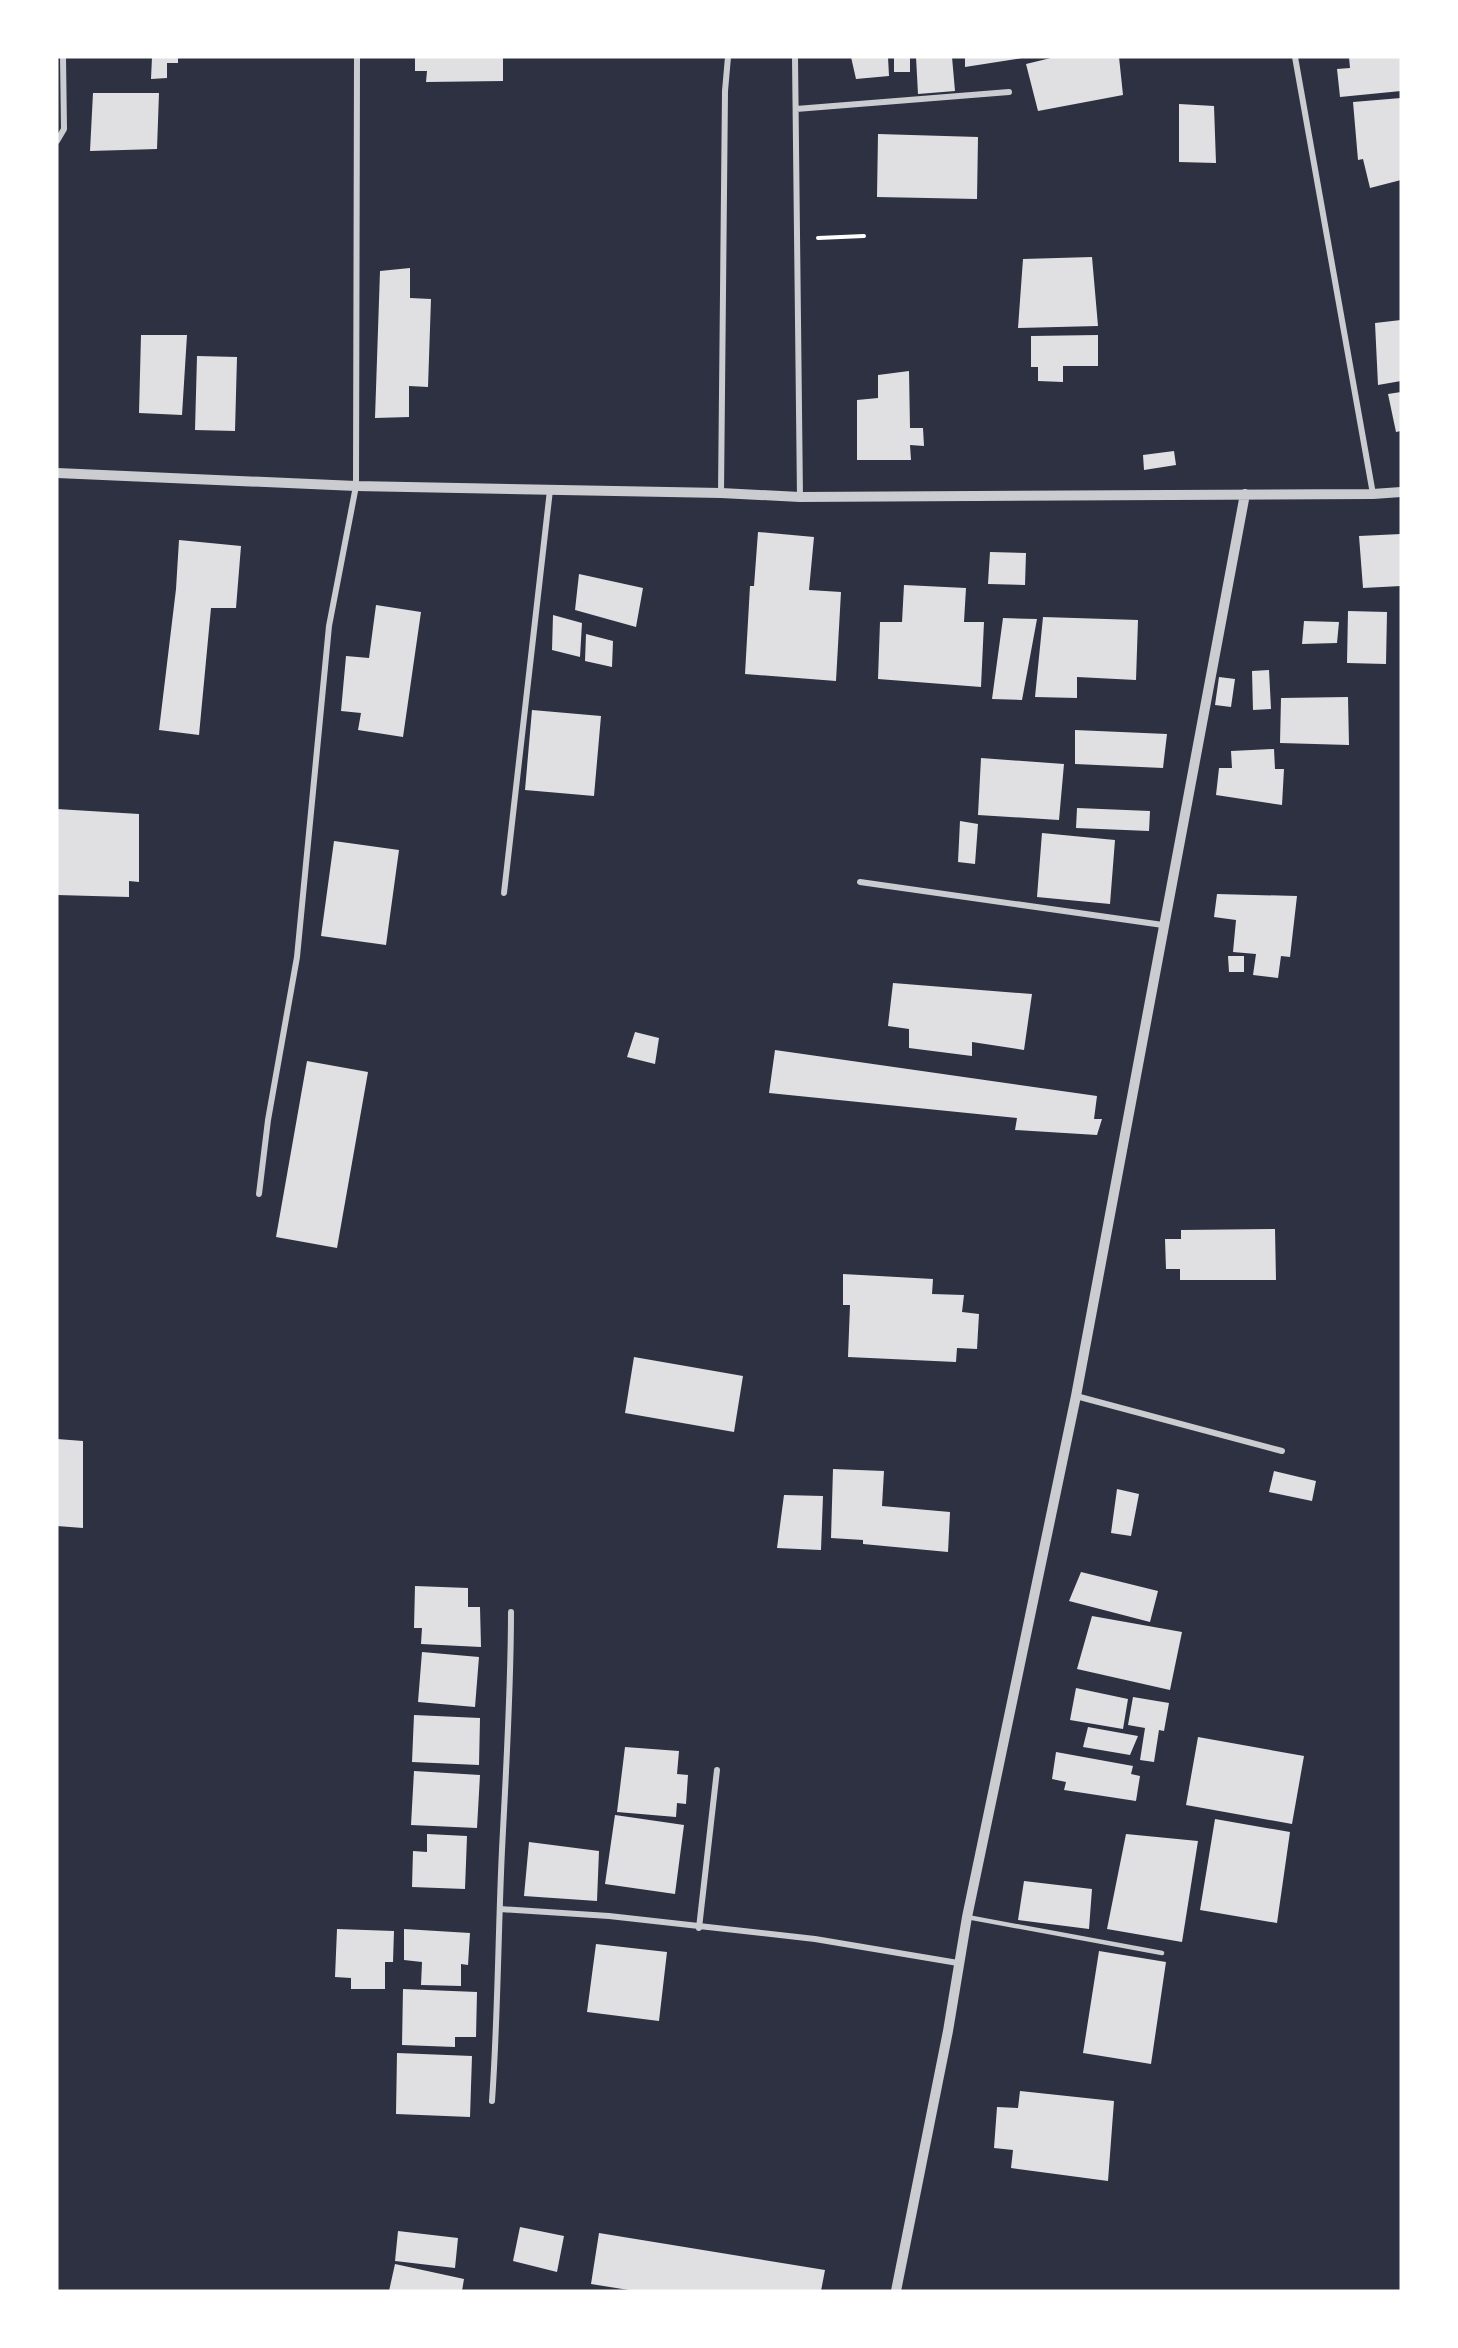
<svg xmlns="http://www.w3.org/2000/svg" width="1458" height="2348" font-family="Signika,sans-serif">
<rect width="100%" height="100%" fill="#2d3142"/>
<path fill="#e0e0e3" d="M 152,57 L 178,57 L 178,63 L 167,63 L 167,78 L 151,79 Z
M 415,57 L 503,57 L 503,81 L 426,82 L 427,71 L 415,71 Z
M 851,57 L 888,57 L 889,76 L 856,79 Z
M 894,57 L 910,57 L 910,72 L 894,72 Z
M 916,57 L 952,57 L 955,91 L 918,94 Z
M 965,57 L 1022,57 L 1022,58 L 965,67 Z
M 1055,57 L 1119,57 L 1123,95 L 1038,111 L 1026,64 Z
M 1349,57 L 1400,57 L 1401,91 L 1340,97 L 1337,69 L 1350,68 Z
M 93,93 L 159,93 L 157,149 L 90,151 Z
M 1401,98 L 1401,180 L 1370,188 L 1363,159 L 1358,160 L 1353,102 Z
M 1179,104 L 1214,106 L 1216,163 L 1179,162 Z
M 878,134 L 978,137 L 977,199 L 877,197 Z
M 1092,257 L 1098,326 L 1018,328 L 1023,259 Z
M 410,268 L 410,298 L 431,299 L 428,387 L 409,386 L 409,417 L 375,418 L 380,271 Z
M 1401,320 L 1401,381 L 1378,385 L 1375,323 Z
M 141,335 L 187,335 L 182,415 L 139,413 Z
M 1098,335 L 1098,366 L 1063,366 L 1063,382 L 1038,381 L 1038,367 L 1031,367 L 1031,336 Z
M 197,356 L 237,357 L 235,431 L 195,430 Z
M 909,371 L 910,428 L 923,428 L 924,446 L 910,445 L 911,460 L 857,460 L 857,400 L 878,398 L 878,375 Z
M 1401,392 L 1401,431 L 1396,432 L 1388,394 Z
M 1174,451 L 1176,465 L 1144,470 L 1143,455 Z
M 758,532 L 814,537 L 809,590 L 841,592 L 836,681 L 745,674 L 750,586 L 754,586 Z
M 1401,534 L 1401,586 L 1363,588 L 1359,536 Z
M 179,540 L 241,546 L 236,608 L 211,608 L 199,735 L 159,730 L 176,589 Z
M 990,552 L 1026,553 L 1025,585 L 988,584 Z
M 579,574 L 643,588 L 636,627 L 575,610 Z
M 904,585 L 966,588 L 964,622 L 984,622 L 981,687 L 878,679 L 880,622 L 902,622 Z
M 376,605 L 421,612 L 403,737 L 358,730 L 361,713 L 341,711 L 346,656 L 369,658 Z
M 1348,611 L 1387,612 L 1386,664 L 1347,663 Z
M 553,615 L 582,623 L 580,657 L 552,650 Z
M 1043,617 L 1138,620 L 1136,680 L 1077,677 L 1077,698 L 1035,697 Z
M 1003,618 L 1037,619 L 1022,700 L 992,699 Z
M 1304,621 L 1339,622 L 1337,643 L 1302,644 Z
M 586,634 L 613,641 L 612,667 L 585,661 Z
M 1269,670 L 1271,709 L 1253,710 L 1252,671 Z
M 1219,677 L 1235,679 L 1231,707 L 1215,705 Z
M 1348,697 L 1349,745 L 1280,743 L 1281,698 Z
M 532,710 L 601,716 L 594,796 L 525,790 Z
M 1075,730 L 1167,734 L 1163,768 L 1075,764 Z
M 1274,749 L 1275,769 L 1284,769 L 1282,805 L 1216,795 L 1219,768 L 1232,768 L 1231,751 Z
M 981,758 L 1064,764 L 1059,820 L 978,815 Z
M 1077,808 L 1150,811 L 1149,831 L 1076,828 Z
M 57,809 L 139,814 L 139,882 L 129,881 L 129,897 L 57,895 Z
M 960,821 L 978,824 L 975,864 L 958,862 Z
M 1042,833 L 1115,840 L 1110,904 L 1037,897 Z
M 334,841 L 399,850 L 386,945 L 321,936 Z
M 1217,894 L 1297,896 L 1290,957 L 1281,956 L 1278,978 L 1253,975 L 1256,954 L 1233,952 L 1236,920 L 1214,917 Z
M 1228,956 L 1244,956 L 1244,972 L 1229,972 Z
M 893,983 L 1032,994 L 1024,1050 L 972,1042 L 972,1056 L 909,1048 L 909,1029 L 888,1026 Z
M 635,1032 L 659,1038 L 655,1064 L 627,1057 Z
M 775,1050 L 1097,1096 L 1094,1119 L 1102,1119 L 1097,1135 L 1015,1130 L 1017,1118 L 769,1093 Z
M 307,1061 L 368,1072 L 337,1248 L 276,1237 Z
M 1275,1229 L 1276,1280 L 1180,1280 L 1180,1269 L 1166,1269 L 1165,1239 L 1181,1239 L 1181,1230 Z
M 843,1274 L 933,1279 L 932,1294 L 964,1295 L 962,1312 L 979,1314 L 977,1349 L 957,1348 L 956,1362 L 848,1357 L 850,1305 L 843,1305 Z
M 634,1357 L 743,1376 L 734,1432 L 625,1413 Z
M 57,1439 L 83,1441 L 83,1528 L 57,1526 Z
M 833,1469 L 884,1471 L 882,1506 L 950,1512 L 948,1552 L 863,1544 L 863,1540 L 831,1538 Z
M 1274,1471 L 1316,1481 L 1312,1501 L 1269,1492 Z
M 1117,1489 L 1139,1494 L 1131,1536 L 1111,1533 Z
M 784,1495 L 823,1496 L 821,1550 L 777,1548 Z
M 1081,1572 L 1158,1591 L 1150,1622 L 1069,1601 Z
M 415,1586 L 468,1588 L 468,1607 L 480,1607 L 481,1647 L 421,1644 L 422,1628 L 414,1628 Z
M 1092,1616 L 1182,1632 L 1170,1690 L 1077,1669 Z
M 422,1652 L 479,1657 L 475,1707 L 418,1702 Z
M 1076,1688 L 1128,1699 L 1123,1729 L 1070,1720 Z
M 1133,1697 L 1169,1703 L 1164,1731 L 1159,1730 L 1154,1762 L 1140,1760 L 1145,1728 L 1128,1725 Z
M 414,1715 L 480,1718 L 479,1765 L 412,1762 Z
M 1088,1727 L 1138,1736 L 1130,1755 L 1083,1747 Z
M 1198,1737 L 1304,1756 L 1292,1824 L 1186,1805 Z
M 625,1747 L 679,1751 L 677,1774 L 688,1775 L 686,1804 L 677,1803 L 676,1817 L 617,1812 Z
M 1056,1752 L 1133,1766 L 1131,1774 L 1140,1776 L 1136,1801 L 1064,1790 L 1066,1782 L 1052,1779 Z
M 414,1771 L 480,1775 L 477,1828 L 411,1825 Z
M 615,1815 L 684,1825 L 675,1894 L 605,1884 Z
M 1215,1819 L 1290,1832 L 1277,1923 L 1200,1910 Z
M 427,1834 L 467,1836 L 465,1889 L 412,1887 L 413,1851 L 427,1852 Z
M 1126,1834 L 1198,1841 L 1182,1942 L 1107,1929 Z
M 529,1842 L 599,1851 L 597,1901 L 524,1896 Z
M 1024,1881 L 1092,1889 L 1089,1929 L 1018,1920 Z
M 337,1929 L 394,1931 L 393,1962 L 385,1962 L 385,1989 L 351,1989 L 351,1978 L 335,1977 Z
M 404,1929 L 470,1933 L 468,1965 L 461,1964 L 461,1986 L 421,1985 L 422,1962 L 404,1960 Z
M 596,1944 L 667,1952 L 659,2021 L 587,2012 Z
M 1099,1951 L 1166,1962 L 1151,2064 L 1083,2053 Z
M 403,1989 L 477,1992 L 476,2037 L 455,2037 L 455,2047 L 402,2045 Z
M 397,2053 L 472,2056 L 470,2117 L 396,2114 Z
M 1020,2091 L 1114,2101 L 1108,2181 L 1011,2168 L 1013,2150 L 994,2148 L 997,2107 L 1018,2108 Z
M 520,2227 L 564,2236 L 557,2272 L 513,2261 Z
M 398,2231 L 458,2238 L 455,2268 L 395,2261 Z
M 599,2233 L 825,2270 L 821,2291 L 635,2291 L 591,2284 Z
M 395,2264 L 464,2279 L 462,2291 L 389,2291 Z"/>
<g fill="none" stroke-linecap="round" stroke-linejoin="round">
<path stroke="#fff" stroke-width="4" d="M 818,238 L 864,236"/>
<path stroke="#caccd0" stroke-width="4.5" d="M 967,1917 L 1162,1953"/>
<path stroke="#caccd0" stroke-width="6" d="M 795,57 L 800,497
M 1295,57 L 1373,494
M 796,109 L 1009,92
M 57,141 L 64,129 L 63,57
M 721,493 L 725,91 L 728,57
M 860,882 L 1163,925
M 504,893 L 550,490
M 259,1194 L 268,1120 L 297,957 L 329,626 L 356,486 L 357,57
M 1076,1396 L 1282,1451
M 500,1909 L 609,1916 L 815,1939 L 958,1963
M 699,1928 L 717,1770
M 492,2101 C 498,2017 498,1933 502,1850 C 506,1770 511,1691 511,1612"/>
<path stroke="#caccd0" stroke-width="10" d="M 57,473 L 356,486 L 721,493 L 800,497 L 1373,494 L 1401,492
M 896,2291 L 948,2031 L 967,1917 L 1076,1396 L 1245,494"/>
</g>
<rect width="1458" height="2348" fill="none" stroke="#ffffff" stroke-width="117"/>
</svg>
